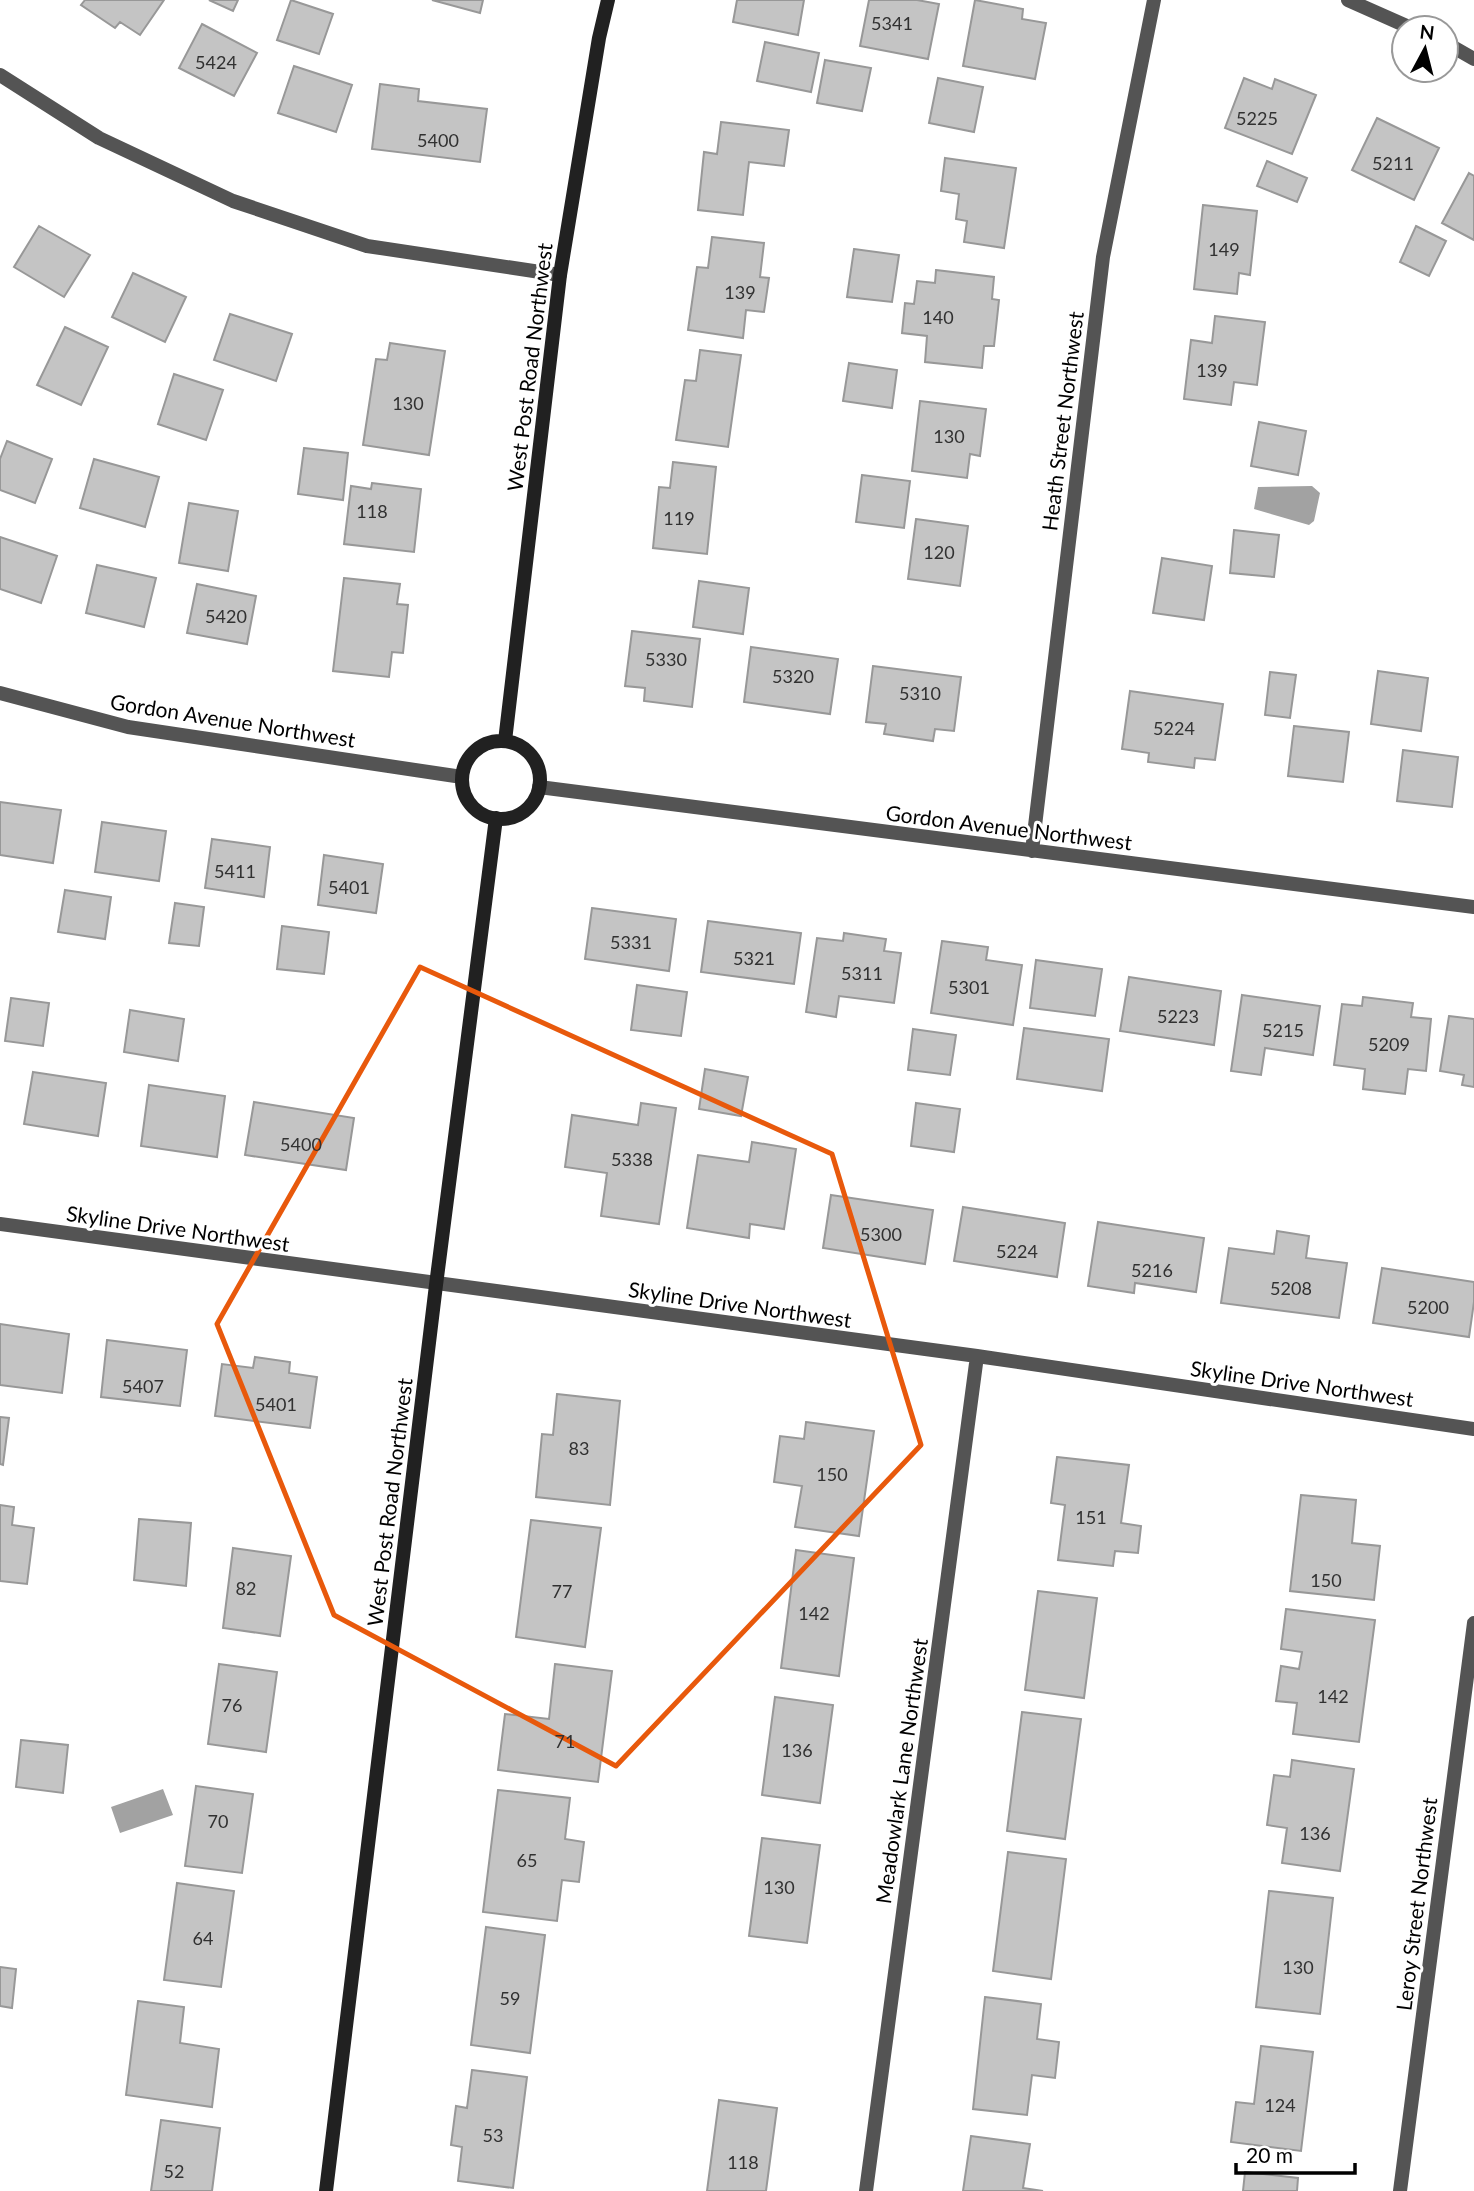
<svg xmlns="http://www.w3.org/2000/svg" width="1474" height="2191" font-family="Lato,sans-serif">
<rect width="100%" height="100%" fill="#fff"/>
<path fill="#a2a2a2" d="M 1312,486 L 1320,493 L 1314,521 L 1309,525 L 1254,509 L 1258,487 Z
M 163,1789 L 173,1815 L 120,1833 L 111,1807 Z"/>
<path fill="#c4c4c4" stroke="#989898" stroke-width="2" d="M 85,0 L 164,0 L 140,35 L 120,22 L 115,28 L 81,5 Z
M 209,0 L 238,0 L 233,11 Z
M 291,0 L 333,14 L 319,54 L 277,40 Z
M 432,0 L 483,0 L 480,13 Z
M 737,0 L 804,0 L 798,35 L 733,22 Z
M 869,0 L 917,0 L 939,4 L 928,59 L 860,46 Z
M 975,0 L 1023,9 L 1022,19 L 1046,23 L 1035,79 L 963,66 Z
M 202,24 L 257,53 L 234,96 L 179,68 Z
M 765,42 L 819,53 L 811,92 L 757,81 Z
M 825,60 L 871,68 L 862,111 L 817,103 Z
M 294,66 L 352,85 L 336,132 L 278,113 Z
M 938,78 L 983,87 L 974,132 L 929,123 Z
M 1244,78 L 1272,89 L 1275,79 L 1316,95 L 1292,154 L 1225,128 Z
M 380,84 L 419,89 L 418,101 L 487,109 L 480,162 L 372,149 Z
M 1377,118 L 1439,148 L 1414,200 L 1352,170 Z
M 721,122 L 789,130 L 784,166 L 749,162 L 743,215 L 698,210 L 704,152 L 717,154 Z
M 945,158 L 1016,168 L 1004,248 L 964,242 L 967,221 L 956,219 L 959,194 L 941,191 Z
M 1267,161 L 1307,178 L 1297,202 L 1257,186 Z
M 1469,173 L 1474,176 L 1474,240 L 1442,223 Z
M 1203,205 L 1257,211 L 1250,275 L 1239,273 L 1237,294 L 1194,289 Z
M 39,226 L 90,255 L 64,297 L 14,267 Z
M 1416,226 L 1446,241 L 1429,276 L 1400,262 Z
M 712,237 L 764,243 L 760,277 L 769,278 L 764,312 L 746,310 L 743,338 L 688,330 L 697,267 L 708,268 Z
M 854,249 L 899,255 L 892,302 L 847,297 Z
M 936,270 L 994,277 L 992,299 L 999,300 L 994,346 L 984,346 L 982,368 L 925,362 L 927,336 L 902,333 L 905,303 L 914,304 L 917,281 L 935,283 Z
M 133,273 L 186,297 L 165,342 L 112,317 Z
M 230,314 L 292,334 L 276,381 L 214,360 Z
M 1215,316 L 1265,322 L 1257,385 L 1234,382 L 1231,405 L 1184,399 L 1191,340 L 1212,343 Z
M 65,327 L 108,347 L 81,405 L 37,385 Z
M 390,343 L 445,351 L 429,455 L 363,445 L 376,359 L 387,360 Z
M 700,350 L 741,355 L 728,447 L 676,440 L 685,380 L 696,381 Z
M 849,363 L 897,370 L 892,408 L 843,401 Z
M 174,374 L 223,390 L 206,440 L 158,424 Z
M 920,401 L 986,409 L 980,456 L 970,454 L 967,478 L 912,471 Z
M 1259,422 L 1306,431 L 1298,475 L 1251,466 Z
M 7,441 L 52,459 L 35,503 L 0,490 L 0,459 Z
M 304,448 L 348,453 L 343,500 L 298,494 Z
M 94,459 L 159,477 L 145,527 L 80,508 Z
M 673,462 L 716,467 L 707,554 L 653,548 L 659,487 L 670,488 Z
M 862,475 L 910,481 L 904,528 L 856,522 Z
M 372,483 L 421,489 L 414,552 L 344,544 L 351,486 L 371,489 Z
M 189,503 L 238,511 L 228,571 L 179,563 Z
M 916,519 L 968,526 L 960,586 L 908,579 Z
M 1234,530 L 1279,535 L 1274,577 L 1230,573 Z
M 0,537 L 57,556 L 41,603 L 0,589 Z
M 1162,558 L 1212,566 L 1204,620 L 1153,613 Z
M 97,565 L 156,578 L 144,627 L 86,613 Z
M 344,578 L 400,584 L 397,604 L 408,605 L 403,653 L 392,652 L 389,677 L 333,671 Z
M 699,581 L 749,588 L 743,634 L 693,627 Z
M 197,584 L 256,596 L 247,644 L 187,633 Z
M 632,631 L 700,639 L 692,707 L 644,701 L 645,688 L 625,686 Z
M 751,647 L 838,659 L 830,714 L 744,702 Z
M 873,666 L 961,677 L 954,731 L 935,729 L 933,741 L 884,734 L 886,724 L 866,722 Z
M 1378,671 L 1428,678 L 1421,731 L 1371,724 Z
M 1270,672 L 1296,675 L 1290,718 L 1265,715 Z
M 1130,691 L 1223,704 L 1215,760 L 1195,758 L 1194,768 L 1148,762 L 1149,753 L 1122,749 Z
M 1294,726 L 1349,732 L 1343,782 L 1288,776 Z
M 1403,750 L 1458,757 L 1452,807 L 1397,801 Z
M 0,802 L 61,810 L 53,863 L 0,855 Z
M 102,822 L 166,831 L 159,881 L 95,872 Z
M 212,839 L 270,847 L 264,897 L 205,888 Z
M 324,855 L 383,864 L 376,913 L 318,905 Z
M 65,890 L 111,897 L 105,939 L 58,932 Z
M 175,903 L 204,907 L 199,946 L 169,943 Z
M 592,908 L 676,919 L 669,971 L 585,959 Z
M 708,921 L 801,933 L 794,984 L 701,972 Z
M 282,926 L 329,932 L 324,974 L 277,969 Z
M 844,933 L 886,939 L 884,951 L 901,953 L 894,1003 L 839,996 L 836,1017 L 806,1012 L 817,938 L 843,941 Z
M 942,941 L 988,947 L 986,960 L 1022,965 L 1013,1025 L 931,1013 Z
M 1036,960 L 1102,969 L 1095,1016 L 1030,1008 Z
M 1129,977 L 1221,991 L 1214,1045 L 1120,1031 Z
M 637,985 L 687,992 L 681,1036 L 631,1030 Z
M 1242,995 L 1320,1006 L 1313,1055 L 1265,1048 L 1261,1075 L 1231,1071 Z
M 1363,997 L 1413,1003 L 1411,1017 L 1431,1019 L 1426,1071 L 1408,1069 L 1405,1094 L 1363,1089 L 1365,1069 L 1334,1065 L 1342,1004 L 1362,1006 Z
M 11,998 L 49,1003 L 43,1046 L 5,1041 Z
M 130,1010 L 184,1019 L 178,1061 L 124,1052 Z
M 1449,1016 L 1474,1019 L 1474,1087 L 1462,1085 L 1464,1075 L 1440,1071 Z
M 1024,1028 L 1109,1039 L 1102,1091 L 1017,1079 Z
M 913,1029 L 956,1035 L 950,1075 L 908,1070 Z
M 705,1069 L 748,1077 L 741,1116 L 699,1109 Z
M 33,1072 L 106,1083 L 98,1136 L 24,1124 Z
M 149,1085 L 225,1096 L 217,1157 L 141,1146 Z
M 254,1102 L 354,1118 L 346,1170 L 245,1155 Z
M 641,1103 L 676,1108 L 659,1224 L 601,1216 L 607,1173 L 565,1167 L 572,1115 L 638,1125 Z
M 916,1103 L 960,1109 L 954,1152 L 911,1146 Z
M 752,1142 L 796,1149 L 784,1229 L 750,1224 L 749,1238 L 687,1228 L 698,1155 L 749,1162 Z
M 831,1195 L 933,1210 L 925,1264 L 823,1248 Z
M 963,1207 L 1065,1223 L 1057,1277 L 954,1261 Z
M 1098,1222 L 1204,1238 L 1196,1292 L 1135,1283 L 1134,1293 L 1088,1286 Z
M 1277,1231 L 1309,1236 L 1306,1258 L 1347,1263 L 1339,1318 L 1221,1303 L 1229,1248 L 1274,1254 Z
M 1382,1268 L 1474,1282 L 1474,1302 L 1469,1337 L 1373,1323 Z
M 0,1324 L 69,1334 L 62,1393 L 0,1385 Z
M 107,1340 L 187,1350 L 180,1406 L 101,1397 Z
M 255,1357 L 290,1362 L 289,1373 L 317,1377 L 310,1428 L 215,1416 L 222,1364 L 253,1368 Z
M 557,1394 L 620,1401 L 610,1505 L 536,1497 L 542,1434 L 553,1435 Z
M 0,1417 L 9,1418 L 3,1465 L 0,1464 Z
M 806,1422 L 874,1431 L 859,1536 L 795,1527 L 802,1486 L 774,1482 L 780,1436 L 804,1439 Z
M 1057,1457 L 1129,1465 L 1121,1523 L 1141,1526 L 1138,1553 L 1115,1551 L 1113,1566 L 1058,1560 L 1065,1505 L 1051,1503 Z
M 1301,1495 L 1356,1500 L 1352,1543 L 1380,1546 L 1374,1600 L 1290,1591 Z
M 0,1505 L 14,1507 L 12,1525 L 34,1528 L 27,1584 L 0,1581 Z
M 139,1519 L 191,1523 L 186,1586 L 134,1580 Z
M 531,1520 L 601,1528 L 585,1647 L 516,1637 Z
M 233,1548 L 291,1556 L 280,1636 L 223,1628 Z
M 796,1550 L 854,1558 L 839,1676 L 781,1668 Z
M 1038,1591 L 1097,1598 L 1084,1698 L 1025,1690 Z
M 1286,1609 L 1375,1620 L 1359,1742 L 1293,1734 L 1297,1703 L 1276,1701 L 1281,1666 L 1299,1669 L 1302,1652 L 1281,1649 Z
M 219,1664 L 277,1672 L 266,1752 L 208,1744 Z
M 555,1664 L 612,1671 L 598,1782 L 498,1770 L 505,1714 L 549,1719 Z
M 775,1697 L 833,1705 L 820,1803 L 762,1795 Z
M 1022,1712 L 1081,1719 L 1065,1839 L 1007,1831 Z
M 21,1740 L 68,1745 L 63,1793 L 16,1787 Z
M 1292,1760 L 1354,1769 L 1340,1871 L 1282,1863 L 1287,1828 L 1267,1825 L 1274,1775 L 1290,1777 Z
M 196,1786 L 253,1794 L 242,1873 L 185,1866 Z
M 498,1790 L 570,1798 L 565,1839 L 584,1842 L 579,1882 L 562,1880 L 557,1921 L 483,1912 Z
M 762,1838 L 820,1845 L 807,1943 L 749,1936 Z
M 1008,1852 L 1066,1859 L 1051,1979 L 993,1971 Z
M 177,1883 L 234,1891 L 221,1987 L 164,1980 Z
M 1269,1891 L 1333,1898 L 1320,2014 L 1256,2007 Z
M 486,1927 L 545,1935 L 530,2053 L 471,2045 Z
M 0,1967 L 16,1969 L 12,2008 L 0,2006 Z
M 985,1997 L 1041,2004 L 1037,2039 L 1059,2042 L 1055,2078 L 1032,2075 L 1027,2115 L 973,2109 Z
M 138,2001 L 184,2007 L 180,2043 L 219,2049 L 212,2107 L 126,2095 Z
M 1261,2046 L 1313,2052 L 1301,2151 L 1231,2142 L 1236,2102 L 1254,2104 Z
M 472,2070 L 527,2077 L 513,2188 L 458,2181 L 462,2147 L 451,2145 L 456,2106 L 467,2108 Z
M 719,2100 L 777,2108 L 766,2191 L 707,2191 Z
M 161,2120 L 220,2128 L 212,2191 L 151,2191 Z
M 971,2136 L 1030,2144 L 1023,2188 L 1043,2191 L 963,2191 Z
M 1245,2172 L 1298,2178 L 1297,2191 L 1243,2191 Z"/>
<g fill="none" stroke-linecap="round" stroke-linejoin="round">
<path stroke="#545454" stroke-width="14" d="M 1348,0 L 1411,28
M 1446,43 L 1474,59
M 0,75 L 99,138 L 233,201 L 367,246 L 560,275
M 0,693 L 128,727 L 462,777
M 539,787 L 1474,907
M 1032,851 L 1103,257 L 1154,0
M 0,1224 L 977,1356 L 1474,1429
M 866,2191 L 977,1356
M 1400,2191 L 1474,1623"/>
<path stroke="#212121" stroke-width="14" d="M 505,741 L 560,275 L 599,38 L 608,0
M462 780a39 39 0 1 1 78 0a39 39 0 1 1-78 0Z
M 326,2191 L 436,1285 L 496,818"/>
</g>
<path fill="none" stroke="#e8590c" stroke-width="5" stroke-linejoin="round" d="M 420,967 L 832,1154 L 921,1445 L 616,1766 L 334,1615 L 217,1324 Z"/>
<g text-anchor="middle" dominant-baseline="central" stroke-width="6" stroke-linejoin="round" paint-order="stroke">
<g font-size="18" fill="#313131">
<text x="892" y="23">5341</text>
<text x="216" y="62">5424</text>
<text x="1257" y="118">5225</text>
<text x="438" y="140">5400</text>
<text x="1393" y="163">5211</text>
<text x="1224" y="249">149</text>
<text x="740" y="292">139</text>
<text x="938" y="317">140</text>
<text x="1212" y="370">139</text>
<text x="408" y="403">130</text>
<text x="949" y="436">130</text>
<text x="372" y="511">118</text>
<text x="679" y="518">119</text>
<text x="939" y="552">120</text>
<text x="226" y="616">5420</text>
<text x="666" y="659">5330</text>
<text x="793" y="676">5320</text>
<text x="920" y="693">5310</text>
<text x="1174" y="728">5224</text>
<text x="235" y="871">5411</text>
<text x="349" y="887">5401</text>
<text x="631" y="942">5331</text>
<text x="754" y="958">5321</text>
<text x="862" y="973">5311</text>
<text x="969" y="987">5301</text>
<text x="1178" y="1016">5223</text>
<text x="1283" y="1030">5215</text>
<text x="1389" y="1044">5209</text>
<text x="301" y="1144">5400</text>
<text x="632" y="1159">5338</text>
<text x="881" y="1234">5300</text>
<text x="1017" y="1251">5224</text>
<text x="1152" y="1270">5216</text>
<text x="1291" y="1288">5208</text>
<text x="1428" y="1307">5200</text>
<text x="143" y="1386">5407</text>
<text x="276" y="1404">5401</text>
<text x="579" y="1448">83</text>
<text x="832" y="1474">150</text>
<text x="1091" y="1517">151</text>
<text x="1326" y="1580">150</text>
<text x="246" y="1588">82</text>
<text x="562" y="1591">77</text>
<text x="814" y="1613">142</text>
<text x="1333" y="1696">142</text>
<text x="232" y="1705">76</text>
<text x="565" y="1741">71</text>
<text x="797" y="1750">136</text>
<text x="218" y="1821">70</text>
<text x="1315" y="1833">136</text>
<text x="527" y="1860">65</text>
<text x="779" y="1887">130</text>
<text x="203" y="1938">64</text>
<text x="1298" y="1967">130</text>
<text x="510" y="1998">59</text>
<text x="1280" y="2105">124</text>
<text x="493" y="2135">53</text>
<text x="743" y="2162">118</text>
<text x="174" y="2171">52</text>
</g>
<g font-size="21" fill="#000" stroke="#fff">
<text transform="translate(529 367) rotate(-83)">West Post Road Northwest</text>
<text transform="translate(1062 421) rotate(-83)">Heath Street Northwest</text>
<text transform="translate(233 720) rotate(9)">Gordon Avenue Northwest</text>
<text transform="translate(1009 827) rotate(7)">Gordon Avenue Northwest</text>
<text transform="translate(178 1228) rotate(8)">Skyline Drive Northwest</text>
<text transform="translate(740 1304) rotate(8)">Skyline Drive Northwest</text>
<text transform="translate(1302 1383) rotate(8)">Skyline Drive Northwest</text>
<text transform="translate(389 1502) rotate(-83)">West Post Road Northwest</text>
<text transform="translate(901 1771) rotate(-82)">Meadowlark Lane Northwest</text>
<text transform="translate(1416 1904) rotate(-83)">Leroy Street Northwest</text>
</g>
</g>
<g transform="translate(1425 49) rotate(7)"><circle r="33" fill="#ffffff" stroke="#999999" stroke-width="2"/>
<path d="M0-5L12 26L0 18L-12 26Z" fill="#000000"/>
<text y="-10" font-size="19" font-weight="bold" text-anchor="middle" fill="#000000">N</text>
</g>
<path d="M1236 2163v10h119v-10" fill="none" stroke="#000000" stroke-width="3.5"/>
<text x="1246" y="2163" font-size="21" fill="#000000" stroke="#ffffff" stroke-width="5" paint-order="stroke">20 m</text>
</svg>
